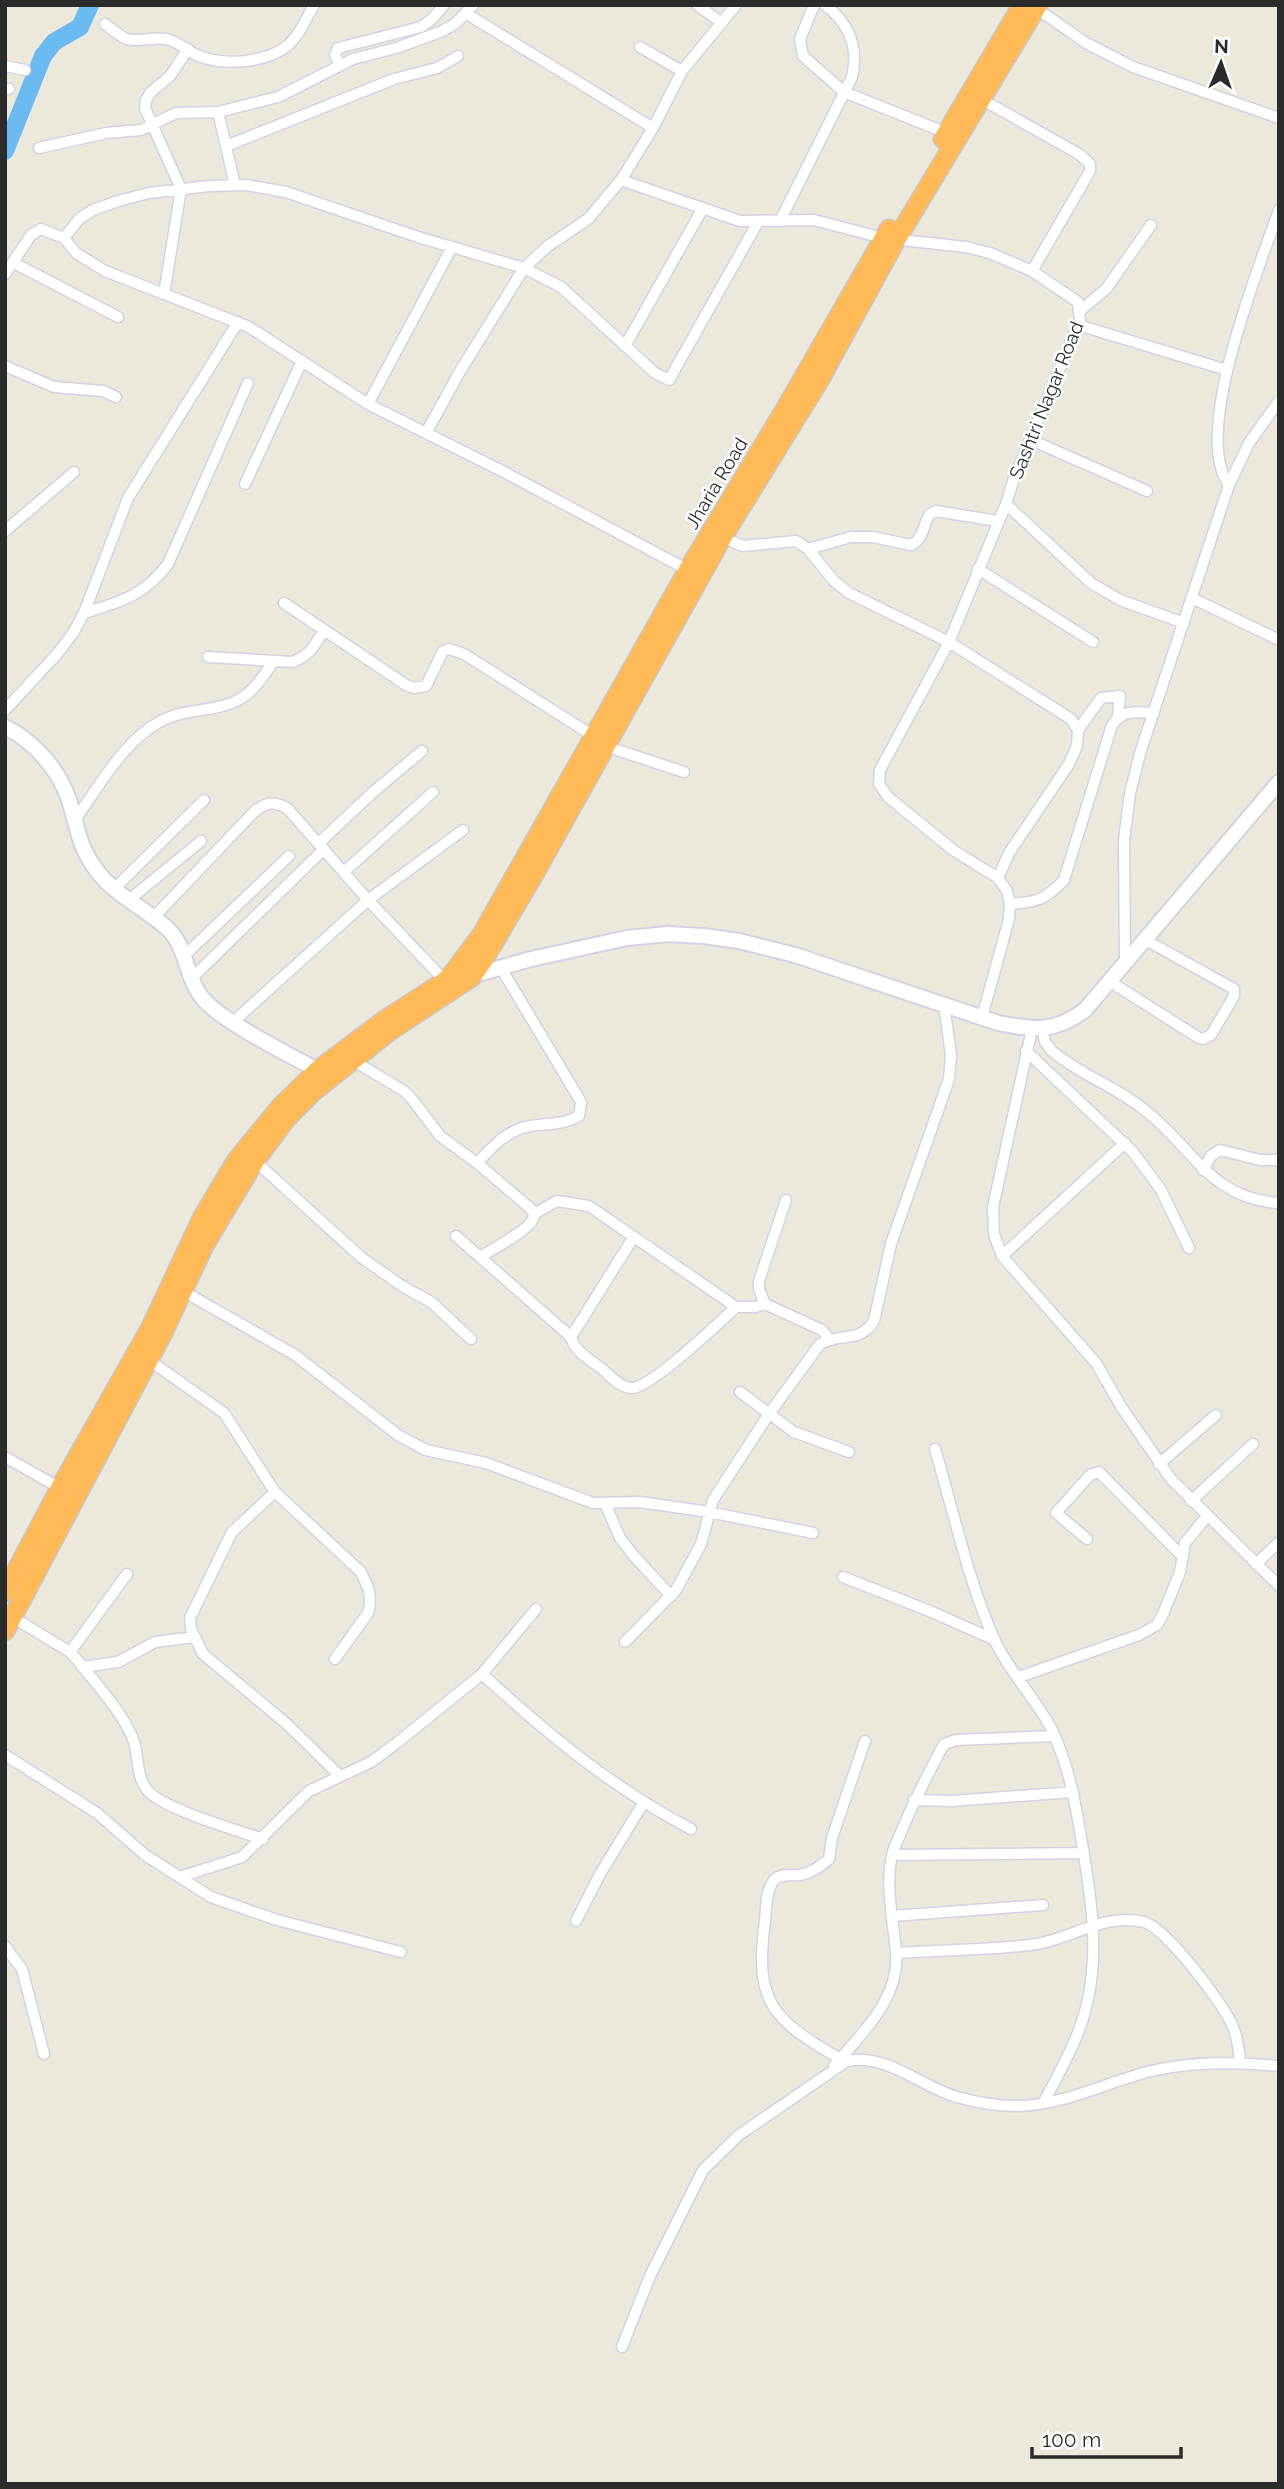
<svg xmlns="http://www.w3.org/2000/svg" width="1284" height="2489" font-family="Raleway,sans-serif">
<rect width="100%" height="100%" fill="#ede8dc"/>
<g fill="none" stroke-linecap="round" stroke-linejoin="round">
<path stroke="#6cbaf2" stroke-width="18" d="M 5,151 L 43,56 L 54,42 L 80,27 L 90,5"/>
<g stroke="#d2d2e4" stroke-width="13">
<path id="street" d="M 697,5 L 722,23
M 814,5 L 800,39 L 803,56 L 844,92 L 947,133
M 1036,8 L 1086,43 L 1133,67 L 1279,118
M 467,14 L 653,128
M 105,24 C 112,29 119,36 127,39 C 141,43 156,35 170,40 C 181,44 189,52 199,56 C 224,66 265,63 287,46 C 299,36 306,19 314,5
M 640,47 L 682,71
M 339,64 L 335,55 L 338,48 L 421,27 L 432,19 L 444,5
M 5,66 L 25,70
M 5,89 L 9,89
M 981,99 L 1079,154 L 1090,164 L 1090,171 L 1032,271
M 218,112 L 235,185
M 226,146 L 394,79 L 437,68 L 458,56
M 39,148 L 106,133 L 141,130 L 176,113 L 218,112 L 278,97 L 353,59 L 396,48 L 440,32 L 455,24 L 473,5
M 621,180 L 740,221 L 814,220 L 883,238 L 966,247 L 990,253 L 1032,271 L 1078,302 L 1080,320 L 1014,478 L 1006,504 L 949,642 L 880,770 L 879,784 L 888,797 L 953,850 L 998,878 L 1007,891 L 1010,904 L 1009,919 L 982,1017
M 780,221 L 852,77 C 859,48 849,23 825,5
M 14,263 L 118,317
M 5,274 L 31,235 L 41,229 L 64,238
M 164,294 L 181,189 L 152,124 L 145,108 L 146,100 L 151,92 L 170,76 L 188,49
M 1081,310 L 1106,289 L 1151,225
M 1078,325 L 1227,370
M 625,346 L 703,208
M 5,366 L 54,387 L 103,391 L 116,397
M 368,404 L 452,247
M 426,433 L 459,373 L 524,268 L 548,246 L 588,219 L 621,180 L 653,128 L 682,71 L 736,5
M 1031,440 L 1147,491
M 245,484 L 302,361
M 1229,485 C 1191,434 1259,268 1279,210
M 1006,504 L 1091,583 L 1120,600 L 1184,623
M 5,531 L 74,472
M 721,537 L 743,546 L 796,541 L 808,549 L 834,581 L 849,593 L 949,642 L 1071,719 L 1078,730 L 1077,746 L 1069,764 L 1009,853 L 998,878
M 808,549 L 851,537 L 873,537 L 911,545 C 924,539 923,524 930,514 L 936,511 L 997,521
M 978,569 L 1093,642
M 688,570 L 504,472 L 368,404 L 249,327 L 105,271 L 76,253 L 64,238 L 79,219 L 93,210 L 118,201 L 149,193 L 209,186 L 246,185 L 286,192 L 421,238 L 524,268 L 561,287 L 655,373 L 669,380 L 758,222
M 1192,598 L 1279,640
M 284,603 L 406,685 L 414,688 L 426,686 L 443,651 L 449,649 L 464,654 L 595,737
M 84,613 C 120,602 144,596 168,564 L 248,383
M 208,657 L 292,662 C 309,657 315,645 324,630
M 5,710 L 57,654 L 73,633 L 84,613 L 128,498 L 238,322
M 1078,730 L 1101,698 L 1120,696 L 1118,716
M 605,746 L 684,772
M 74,821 C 99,787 123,741 161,721 C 187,707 220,713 243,697 C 256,689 265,673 274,661
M 319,843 L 372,793 L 422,751
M 344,872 L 433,792
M 114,889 L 204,800
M 129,900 L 201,841
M 1010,904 C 1037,902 1045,900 1064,880 L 1112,725 C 1123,709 1136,712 1154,713
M 153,918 L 252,814 C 265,802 274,800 288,809 L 368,900 L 445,981
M 185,955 L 289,856
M 1125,962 L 1124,840 L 1130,793 L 1141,750 L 1229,485 L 1249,443 L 1279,401
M 193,977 L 324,849
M 1109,981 L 1199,1038 L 1203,1039 L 1211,1035 L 1234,996 L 1234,989 L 1144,939
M 233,1022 L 368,900 L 463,830
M 1032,1029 L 993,1207 L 994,1234 L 1002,1256 L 1096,1363 L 1122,1408 L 1171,1479 L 1279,1586
M 1042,1029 L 1045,1042 L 1052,1051 C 1079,1074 1114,1086 1142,1108 C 1192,1145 1209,1199 1279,1203
M 1026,1051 L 1133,1152 L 1161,1190 L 1189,1248
M 352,1060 L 404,1091 L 412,1099 L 440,1136 L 477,1163 L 530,1208 C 533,1212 535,1214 533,1219 C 529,1230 491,1250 480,1257
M 255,1161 L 362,1258 L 402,1286 L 431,1302 L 471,1339
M 477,1163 C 493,1146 507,1130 530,1126 C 547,1123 564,1125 579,1116 L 581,1102 L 501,968
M 1203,1170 L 1211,1156 L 1220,1150 L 1260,1160 L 1279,1160
M 534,1214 L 557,1201 L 589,1206 L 736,1307 L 755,1307 L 765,1304 L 822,1330 L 829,1339
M 456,1236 L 571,1337
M 633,1238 L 571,1337 C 574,1351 590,1360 601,1368 C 609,1375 621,1389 633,1388 C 652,1386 719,1323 736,1307
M 1002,1256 L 1125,1143
M 183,1291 L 295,1355 L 398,1435 L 426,1450 L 486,1463 L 593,1503 L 640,1502 L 709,1512 L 813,1533
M 765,1304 L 759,1289 L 759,1281 L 786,1200
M 149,1360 L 224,1413 L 275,1492 L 361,1572 L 369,1590 L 370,1604 L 368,1613 L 335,1659
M 740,1392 L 794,1432 L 849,1452
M 935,1449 C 954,1513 968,1581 995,1641 C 1010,1673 1036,1699 1052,1730 C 1068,1764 1075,1800 1081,1837 C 1092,1901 1103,1967 1079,2030 C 1070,2055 1056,2078 1044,2102
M 5,1457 L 60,1488
M 1159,1464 L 1216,1415
M 275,1492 L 232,1532 L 190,1618 L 191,1629 L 203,1654 L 288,1725 L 339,1775
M 1191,1501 L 1253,1444
M 605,1503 L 620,1538 L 633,1555 L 671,1596
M 1087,1539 L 1056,1513 L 1090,1475 L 1099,1472 L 1183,1557
M 1256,1564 L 1279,1542
M 843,1577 L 932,1612 L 995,1640
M 9,1615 L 70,1652 L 79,1662 C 96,1684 125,1715 134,1742 C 139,1758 136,1779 149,1792 C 167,1810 236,1830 263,1839
M 625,1642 L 676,1590 L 701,1544 L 713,1500 L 769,1414 L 820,1344 C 841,1332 859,1344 874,1321 L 891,1244 L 949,1079 L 951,1056 L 944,1004
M 70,1652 L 127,1574
M 82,1667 L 118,1662 L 155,1642 L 194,1637
M 482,1674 C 549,1735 611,1787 691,1829
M 1019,1677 L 1139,1635 L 1157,1625 L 1163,1614 L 1180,1572 L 1185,1543 L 1207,1516
M 5,1755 L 97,1813 L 145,1855 L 211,1897 L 277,1920 L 401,1952
M 914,1800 L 951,1801 L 1073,1792
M 892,1855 L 1084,1853
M 180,1877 L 242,1857 L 309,1791 L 371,1762 L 398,1742 L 482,1674 L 536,1609
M 892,1916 L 1043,1905
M 576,1921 L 600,1874 L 644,1802
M 5,1946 L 22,1969 L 44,2054
M 896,1953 C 941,1950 986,1950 1030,1945 C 1069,1941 1103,1912 1144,1922 C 1166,1928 1224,2004 1233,2027 C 1238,2039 1239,2050 1240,2063
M 840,2059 C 772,2019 754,2003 765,1921 C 766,1909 766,1888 775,1879 C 782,1873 791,1876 800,1875 C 812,1873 820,1866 829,1859 L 832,1838 L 865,1741
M 834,2066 C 861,2034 901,1998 896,1951 C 893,1920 885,1886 892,1855 C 894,1847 899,1838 902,1830 C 914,1800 929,1772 944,1744 L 956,1740 L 1054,1736
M 622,2347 L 650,2276 L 703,2170 L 739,2135 L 847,2061 C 887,2053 921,2087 957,2097 C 975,2102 997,2106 1016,2106 C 1062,2106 1107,2082 1151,2071 C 1193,2061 1236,2062 1279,2066"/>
</g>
<g stroke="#d2d2e4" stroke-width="18">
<path id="secondary" d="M 5,727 C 34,741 57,768 68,797 C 78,827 77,844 97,871 C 115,895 144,908 167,928 C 187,947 185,974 200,995 C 218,1021 295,1057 326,1075
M 467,977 L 531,959 L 627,938 L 668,934 L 704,936 L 739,941 L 795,955 L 998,1023 C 1034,1030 1054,1033 1085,1010 L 1279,782"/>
</g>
<g stroke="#c8c8c8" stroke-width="21">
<path id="highway" d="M 943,139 L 1022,5
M 5,1592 L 60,1488 L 151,1327 L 202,1218 L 236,1161 L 281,1106 L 318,1070 L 386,1019 L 445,981 L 456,969 L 482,934 L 688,570 L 787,406 L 889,229
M 5,1631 L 163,1333 L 205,1244 L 255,1161 L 287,1118 L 314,1091 L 390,1031 L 472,977 L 483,961 L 532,878 L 722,538 L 819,381 L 896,240 L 1038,5"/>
</g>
<use href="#street" stroke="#fff" stroke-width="10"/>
<use href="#secondary" stroke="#fff" stroke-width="14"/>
<use href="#highway" stroke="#ffb956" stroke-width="18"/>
</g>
<g text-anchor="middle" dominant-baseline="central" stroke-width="5" stroke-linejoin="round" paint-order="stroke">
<g font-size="19" fill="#2b2b2b" stroke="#fff">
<text transform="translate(1046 400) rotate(-68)">Sashtri Nagar Road</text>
<text transform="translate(716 483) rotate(-59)">Jharia Road</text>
</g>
</g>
<rect width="1284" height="2489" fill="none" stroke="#2b2b2b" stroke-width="14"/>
<g transform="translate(1221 63) rotate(2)" stroke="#ffffff" stroke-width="5" paint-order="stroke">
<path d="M0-5L12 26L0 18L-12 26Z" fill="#2b2b2b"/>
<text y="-10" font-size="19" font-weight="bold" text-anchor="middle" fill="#2b2b2b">N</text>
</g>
<path d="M1032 2447v10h149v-10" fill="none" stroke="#2b2b2b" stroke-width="3.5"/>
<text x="1042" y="2447" font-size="21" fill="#2b2b2b" stroke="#ffffff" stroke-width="5" paint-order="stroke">100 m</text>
</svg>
